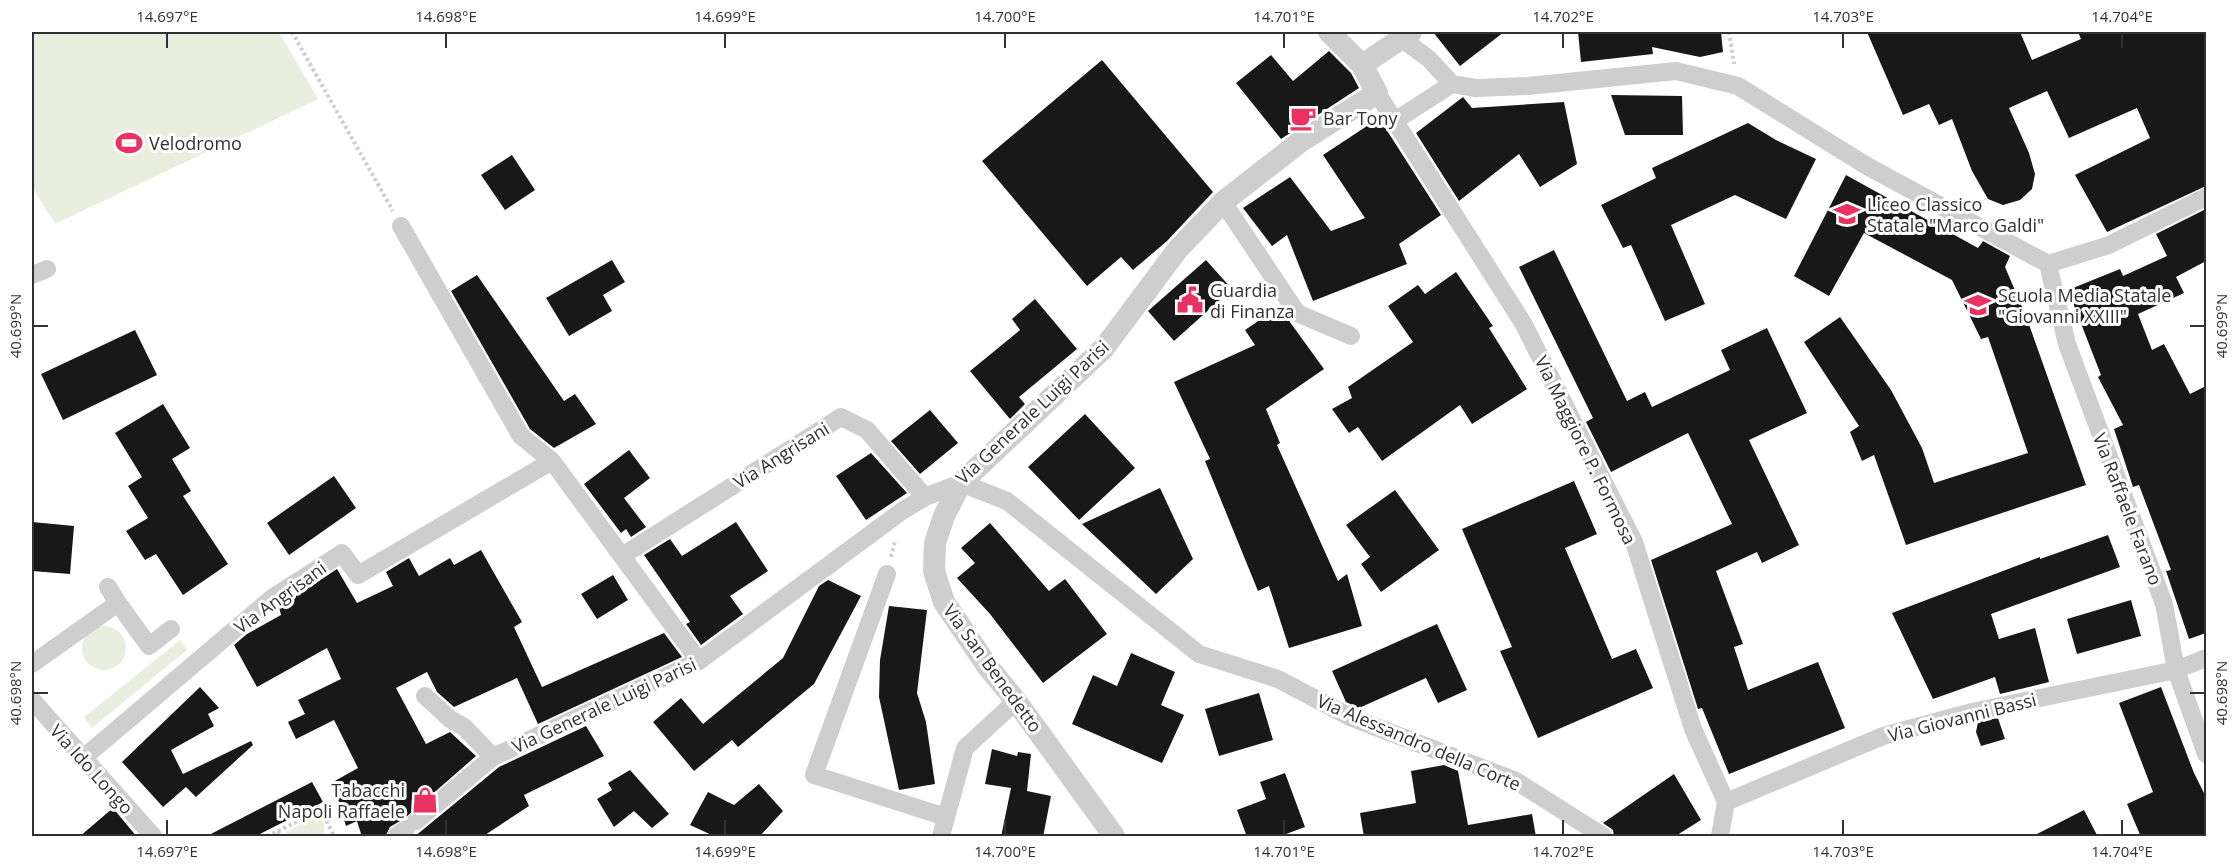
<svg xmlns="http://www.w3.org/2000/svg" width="2238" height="868" font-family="'Open Sans',sans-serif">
<rect width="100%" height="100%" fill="#fff"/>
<path fill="#eaeedf" d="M 32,32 L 279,32 L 318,99 L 55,224 L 32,187 Z
M82 648a22 22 0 1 1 44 0a22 22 0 1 1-44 0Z
M 180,640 L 187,650 L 92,728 L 84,717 Z
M 315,817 L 324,822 L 324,836 L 288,836 L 286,832 Z"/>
<path fill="#181818" d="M 1433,32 L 1504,32 L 1460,66 Z
M 1578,32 L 1721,32 L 1723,52 L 1700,57 L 1652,47 L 1653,54 L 1581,62 Z
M 1867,32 L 2020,32 L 2032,60 L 2081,39 L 2078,32 L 2206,32 L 2206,186 L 2107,232 L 2075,175 L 2150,138 L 2137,108 L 2069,138 L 2047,91 L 2009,108 L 2029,153 L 2035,174 L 2032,189 L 2020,200 L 2003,205 L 1988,199 L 1972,171 L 1952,119 L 1939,125 L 1929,104 L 1903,115 Z
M 1329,51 L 1351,73 L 1359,88 L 1281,139 L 1236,83 L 1271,55 L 1293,81 Z
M 1102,60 L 1213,192 L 1167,241 L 1133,270 L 1121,257 L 1087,286 L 982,161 Z
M 1611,95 L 1682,96 L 1683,135 L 1625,135 Z
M 1463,97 L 1472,108 L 1564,102 L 1577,164 L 1540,187 L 1519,154 L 1459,201 L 1416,133 Z
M 1379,118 L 1441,215 L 1399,244 L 1407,264 L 1313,301 L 1287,235 L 1272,246 L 1243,208 L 1290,177 L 1331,231 L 1365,218 L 1323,155 Z
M 1748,123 L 1776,140 L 1816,159 L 1786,219 L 1735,195 L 1671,225 L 1705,304 L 1665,321 L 1631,245 L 1623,248 L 1601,205 L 1656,178 L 1652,168 Z
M 512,155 L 535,190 L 505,210 L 481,175 Z
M 1846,175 L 1978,248 L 1983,241 L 2010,256 L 2005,267 L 2026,316 L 2086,485 L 1906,545 L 1874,455 L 1862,461 L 1850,432 L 1859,426 L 1804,342 L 1840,317 L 1891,390 L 1922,448 L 1934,483 L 2028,453 L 1988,337 L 1981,339 L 1952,280 L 1864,233 L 1829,296 L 1794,276 Z
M 2206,209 L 2206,261 L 2176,277 L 2184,293 L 2138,314 L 2152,350 L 2164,344 L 2190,394 L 2206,386 L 2206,633 L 2189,639 L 2166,571 L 2171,570 L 2139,485 L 2133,487 L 2114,429 L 2123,425 L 2098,377 L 2101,375 L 2068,290 L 2120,269 L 2123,276 L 2167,256 L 2156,234 Z
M 1554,250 L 1627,401 L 1645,392 L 1652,407 L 1730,370 L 1721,350 L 1767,328 L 1807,413 L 1749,440 L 1799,545 L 1762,563 L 1757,552 L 1716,571 L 1743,644 L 1734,647 L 1748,690 L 1818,662 L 1845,728 L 1729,774 L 1702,708 L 1698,709 L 1651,560 L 1732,524 L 1688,433 L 1611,472 L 1586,422 L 1593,418 L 1519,267 Z
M 612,260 L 625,282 L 603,295 L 612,311 L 569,336 L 546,298 Z
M 1206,260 L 1232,289 L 1174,341 L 1148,311 Z
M 1456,272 L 1493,326 L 1489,328 L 1527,389 L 1472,424 L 1460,405 L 1382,461 L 1358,427 L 1349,433 L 1332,409 L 1352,398 L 1348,387 L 1413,342 L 1388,306 L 1418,285 L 1425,294 Z
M 477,275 L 564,401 L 575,394 L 596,424 L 554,448 L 530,429 L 451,291 Z
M 1035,299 L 1077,349 L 1019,397 L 1025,404 L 1010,419 L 970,371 L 1020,330 L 1012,319 Z
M 1279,307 L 1324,369 L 1266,409 L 1280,443 L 1277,445 L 1338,581 L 1347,574 L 1362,626 L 1289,648 L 1269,586 L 1258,591 L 1205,461 L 1210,459 L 1174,382 L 1255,345 L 1245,330 Z
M 135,330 L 157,375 L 63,420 L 41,374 Z
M 163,404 L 190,448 L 172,459 L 191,491 L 183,496 L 228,564 L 183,595 L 156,554 L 145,560 L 126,531 L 148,518 L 128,486 L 142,477 L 115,433 Z
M 930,410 L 958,443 L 920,474 L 891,441 Z
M 1085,414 L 1135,468 L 1079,520 L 1028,467 Z
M 629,450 L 650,478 L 624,498 L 646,527 L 631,537 L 626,529 L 621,533 L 584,484 Z
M 871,453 L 907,493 L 866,520 L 836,476 Z
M 334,476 L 356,508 L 289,555 L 267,523 Z
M 1574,481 L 1597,534 L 1565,548 L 1612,659 L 1636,649 L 1653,688 L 1538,738 L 1500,651 L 1512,647 L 1462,529 Z
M 1160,488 L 1193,559 L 1156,594 L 1082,524 Z
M 1395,490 L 1439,550 L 1381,592 L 1361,564 L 1370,557 L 1346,525 Z
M 32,522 L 74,526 L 70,574 L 32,571 Z
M 736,522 L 768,571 L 730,596 L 743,614 L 701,645 L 686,624 L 690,622 L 644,555 L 670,539 L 682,556 Z
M 990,523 L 1049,591 L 1065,579 L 1107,634 L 1043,683 L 990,614 L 957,578 L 975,563 L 961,548 Z
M 2108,535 L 2120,567 L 1991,614 L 1999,639 L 2035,628 L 2049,682 L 2000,694 L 1995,677 L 1933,699 L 1892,613 L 2040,557 L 2040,559 Z
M 481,550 L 522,622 L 514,627 L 542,687 L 664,633 L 682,657 L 538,724 L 517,678 L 454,707 L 437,692 L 427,672 L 396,688 L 426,744 L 450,732 L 476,756 L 405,818 L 390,827 L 385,837 L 362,837 L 357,821 L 346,826 L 333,782 L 358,768 L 334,720 L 296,739 L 288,722 L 305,714 L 298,700 L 341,679 L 327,648 L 257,687 L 234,645 L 247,634 L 281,615 L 279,607 L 337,569 L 357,603 L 393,586 L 386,572 L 409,558 L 419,576 L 450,558 L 454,565 Z
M 613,575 L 628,600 L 597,619 L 581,594 Z
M 828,580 L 861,596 L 814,684 L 738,747 L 732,740 L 694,771 L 653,722 L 681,698 L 703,724 L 783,658 L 819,586 Z
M 2131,600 L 2141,636 L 2077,654 L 2067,619 Z
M 889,606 L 927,610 L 917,693 L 926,722 L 935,784 L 899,790 L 879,697 L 880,660 Z
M 1437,624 L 1467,690 L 1438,703 L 1426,678 L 1359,708 L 1346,702 L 1332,671 Z
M 1131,653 L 1175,672 L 1161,705 L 1184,715 L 1162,763 L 1072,724 L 1093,675 L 1117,686 Z
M 200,687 L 219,708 L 208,714 L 214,726 L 171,750 L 183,774 L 251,741 L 253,745 L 196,797 L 186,787 L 163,807 L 122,762 Z
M 2161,687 L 2194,773 L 2206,797 L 2206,837 L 2141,837 L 2127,804 L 2153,792 L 2119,703 Z
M 1259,693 L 1273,740 L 1219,756 L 1205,709 Z
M 1998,718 L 2005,739 L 1981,746 L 1976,732 L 1978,722 Z
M 586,726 L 604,756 L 524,795 L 529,806 L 482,837 L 414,837 L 499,767 Z
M 992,749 L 1017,756 L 1018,752 L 1031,754 L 1027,791 L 1051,796 L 1043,837 L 1001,837 L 1011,788 L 985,784 Z
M 1444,765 L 1458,771 L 1468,825 L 1532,814 L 1536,837 L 1364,837 L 1360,813 L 1416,803 L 1411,771 Z
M 630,770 L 669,814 L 652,828 L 634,811 L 614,827 L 597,799 L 612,790 L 608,783 Z
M 1285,773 L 1305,827 L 1278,837 L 1247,837 L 1237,810 L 1266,799 L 1260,782 Z
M 1674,774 L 1701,820 L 1674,837 L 1614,837 L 1613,830 L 1603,823 Z
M 312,782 L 323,802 L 254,837 L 205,837 Z
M 759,784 L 783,811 L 759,837 L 716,837 L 690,825 L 708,792 L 734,805 Z
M 113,808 L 137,837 L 79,837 Z
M 2084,810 L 2098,837 L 2031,837 Z"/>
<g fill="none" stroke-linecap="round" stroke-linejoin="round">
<path stroke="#cecece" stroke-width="4" stroke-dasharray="3 3" stroke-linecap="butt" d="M 292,32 L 393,211
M 1729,32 L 1734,64
M 891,557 L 895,541
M 278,831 L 321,810 L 334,836
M 267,836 L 278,831 L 281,836"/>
<path stroke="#cecece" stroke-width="18" d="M 1401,38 L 1429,59 L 1452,84 L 1476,88 L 1528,86 L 1676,71 L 1738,86 L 1867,166 L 2048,264 L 2109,245 L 2206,197
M 1377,93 L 1523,323 L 1634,542 L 1693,729 L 1726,802 L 1720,836
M 1393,122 L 1452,84
M 1223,202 L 1297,313 L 1351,336
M 401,226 L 521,436 L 552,461 L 699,661
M 2048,264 L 2067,344 L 2164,604 L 2176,670 L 2206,754
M 32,275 L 47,269
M 622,556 L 841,417 L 867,430 L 925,497
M 887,574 L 814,775 L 946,817
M 108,587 L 118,603
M 32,664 L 118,603 L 149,646 L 171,629
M 425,696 L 450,719 L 464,727 L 493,757
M 32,700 L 153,836
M 82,759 L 272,598 L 342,553 L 358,575 L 552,461
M 1726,802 L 1883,736 L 1972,712 L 2176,670 L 2206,658
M 416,821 L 493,757 L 699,661 L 902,511 L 925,497 L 961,483 L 1007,501 L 1199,654 L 1278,679 L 1350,717 L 1516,781 L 1603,836
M 396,836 L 406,829
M 941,836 L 965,748 L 1016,701"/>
<path stroke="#cecece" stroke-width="22" d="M 1362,65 L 1411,32
M 1114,836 L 1016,701 L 988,667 L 944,602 L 934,571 L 935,543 L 944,516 L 961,483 L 1104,348 L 1178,249 L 1223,202 L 1300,142 L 1377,93 L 1362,65 L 1329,32"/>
</g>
<path fill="none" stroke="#313131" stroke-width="2" d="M 167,33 L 167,48M 446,33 L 446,48M 725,33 L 725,48M 1005,33 L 1005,48M 1284,33 L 1284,48M 1563,33 L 1563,48M 1843,33 L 1843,48M 2122,33 L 2122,48M 33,326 L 48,326M 2190,326 L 2205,326M 33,693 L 48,693M 2190,693 L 2205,693M 167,820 L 167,835M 446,820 L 446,835M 725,820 L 725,835M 1005,820 L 1005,835M 1284,820 L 1284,835M 1563,820 L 1563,835M 1843,820 L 1843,835M 2122,820 L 2122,835"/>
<defs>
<g id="cafe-bare" transform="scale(2.07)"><path d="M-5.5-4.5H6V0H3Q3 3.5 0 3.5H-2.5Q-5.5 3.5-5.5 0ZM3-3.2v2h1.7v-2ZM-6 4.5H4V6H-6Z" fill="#e93261" stroke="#fff" stroke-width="2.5" paint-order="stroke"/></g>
<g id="stadium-bare" transform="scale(2.07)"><path d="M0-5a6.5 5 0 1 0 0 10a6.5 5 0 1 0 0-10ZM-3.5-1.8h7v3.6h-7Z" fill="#e93261" stroke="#fff" stroke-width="2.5" paint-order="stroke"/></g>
<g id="school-bare" transform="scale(2.07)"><path d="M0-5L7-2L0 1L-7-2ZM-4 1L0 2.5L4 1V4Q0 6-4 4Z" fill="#e93261" stroke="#fff" stroke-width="2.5" paint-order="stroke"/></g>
<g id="civic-bare" transform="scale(2.07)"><path d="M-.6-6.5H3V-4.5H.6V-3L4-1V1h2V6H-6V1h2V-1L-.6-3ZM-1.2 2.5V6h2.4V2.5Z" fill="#e93261" stroke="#fff" stroke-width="2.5" paint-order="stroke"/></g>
<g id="shop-bare" transform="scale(2.07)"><path d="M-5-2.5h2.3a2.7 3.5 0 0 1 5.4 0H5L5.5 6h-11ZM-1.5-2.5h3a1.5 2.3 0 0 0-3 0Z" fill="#e93261" stroke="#fff" stroke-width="2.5" paint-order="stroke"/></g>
</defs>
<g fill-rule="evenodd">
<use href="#cafe-bare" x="1303" y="118"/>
<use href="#stadium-bare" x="129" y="143"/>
<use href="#school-bare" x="1847" y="214"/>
<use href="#civic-bare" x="1190" y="300"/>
<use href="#school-bare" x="1978" y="305"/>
<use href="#shop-bare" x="425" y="800"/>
</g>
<g text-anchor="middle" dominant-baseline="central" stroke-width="6" stroke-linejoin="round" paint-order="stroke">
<g font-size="18" fill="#313131" stroke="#fff" text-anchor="start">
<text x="1323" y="118">Bar Tony</text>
<text x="149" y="143">Velodromo</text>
<text x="1867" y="204">Liceo Classico<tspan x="1867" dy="21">Statale "Marco Galdi"</tspan></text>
<text x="1210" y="290">Guardia<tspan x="1210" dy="21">di Finanza</tspan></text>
<text x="1998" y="295">Scuola Media Statale<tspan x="1998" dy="21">"Giovanni XXIII"</tspan></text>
<text x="405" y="790" text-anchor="end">Tabacchi<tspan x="405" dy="21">Napoli Raffaele</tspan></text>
</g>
<g font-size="18" fill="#313131" stroke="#fff">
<text transform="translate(1032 412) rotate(-43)">Via Generale Luigi Parisi</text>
<text transform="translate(1586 450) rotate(64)">Via Maggiore P. Formosa</text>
<text transform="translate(781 455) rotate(-32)">Via Angrisani</text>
<text transform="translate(2128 509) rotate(69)">Via Raffaele Farano</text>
<text transform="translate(280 597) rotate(-36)">Via Angrisani</text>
<text transform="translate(993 668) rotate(54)">Via San Benedetto</text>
<text transform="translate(604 705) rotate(-25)">Via Generale Luigi Parisi</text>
<text transform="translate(1962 717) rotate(-14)">Via Giovanni Bassi</text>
<text transform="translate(1419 742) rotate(23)">Via Alessandro della Corte</text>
<text transform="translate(92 769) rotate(48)">Via Ido Longo</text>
</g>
</g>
<rect width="2238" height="868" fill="none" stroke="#ffffff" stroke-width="66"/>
<rect x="33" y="33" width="2172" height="802" fill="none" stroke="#313131" stroke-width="2"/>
<g font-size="15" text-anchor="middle" fill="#313131">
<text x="167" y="22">14.697°E</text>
<text x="446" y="22">14.698°E</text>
<text x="725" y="22">14.699°E</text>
<text x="1005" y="22">14.700°E</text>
<text x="1284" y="22">14.701°E</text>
<text x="1563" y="22">14.702°E</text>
<text x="1843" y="22">14.703°E</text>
<text x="2122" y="22">14.704°E</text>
<text transform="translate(16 326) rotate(-90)" y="5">40.699°N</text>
<text transform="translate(2222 326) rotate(-90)" y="5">40.699°N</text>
<text transform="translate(16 693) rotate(-90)" y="5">40.698°N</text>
<text transform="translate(2222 693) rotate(-90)" y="5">40.698°N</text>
<text x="167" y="857">14.697°E</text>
<text x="446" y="857">14.698°E</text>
<text x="725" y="857">14.699°E</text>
<text x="1005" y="857">14.700°E</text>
<text x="1284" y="857">14.701°E</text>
<text x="1563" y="857">14.702°E</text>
<text x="1843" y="857">14.703°E</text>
<text x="2122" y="857">14.704°E</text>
</g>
</svg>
